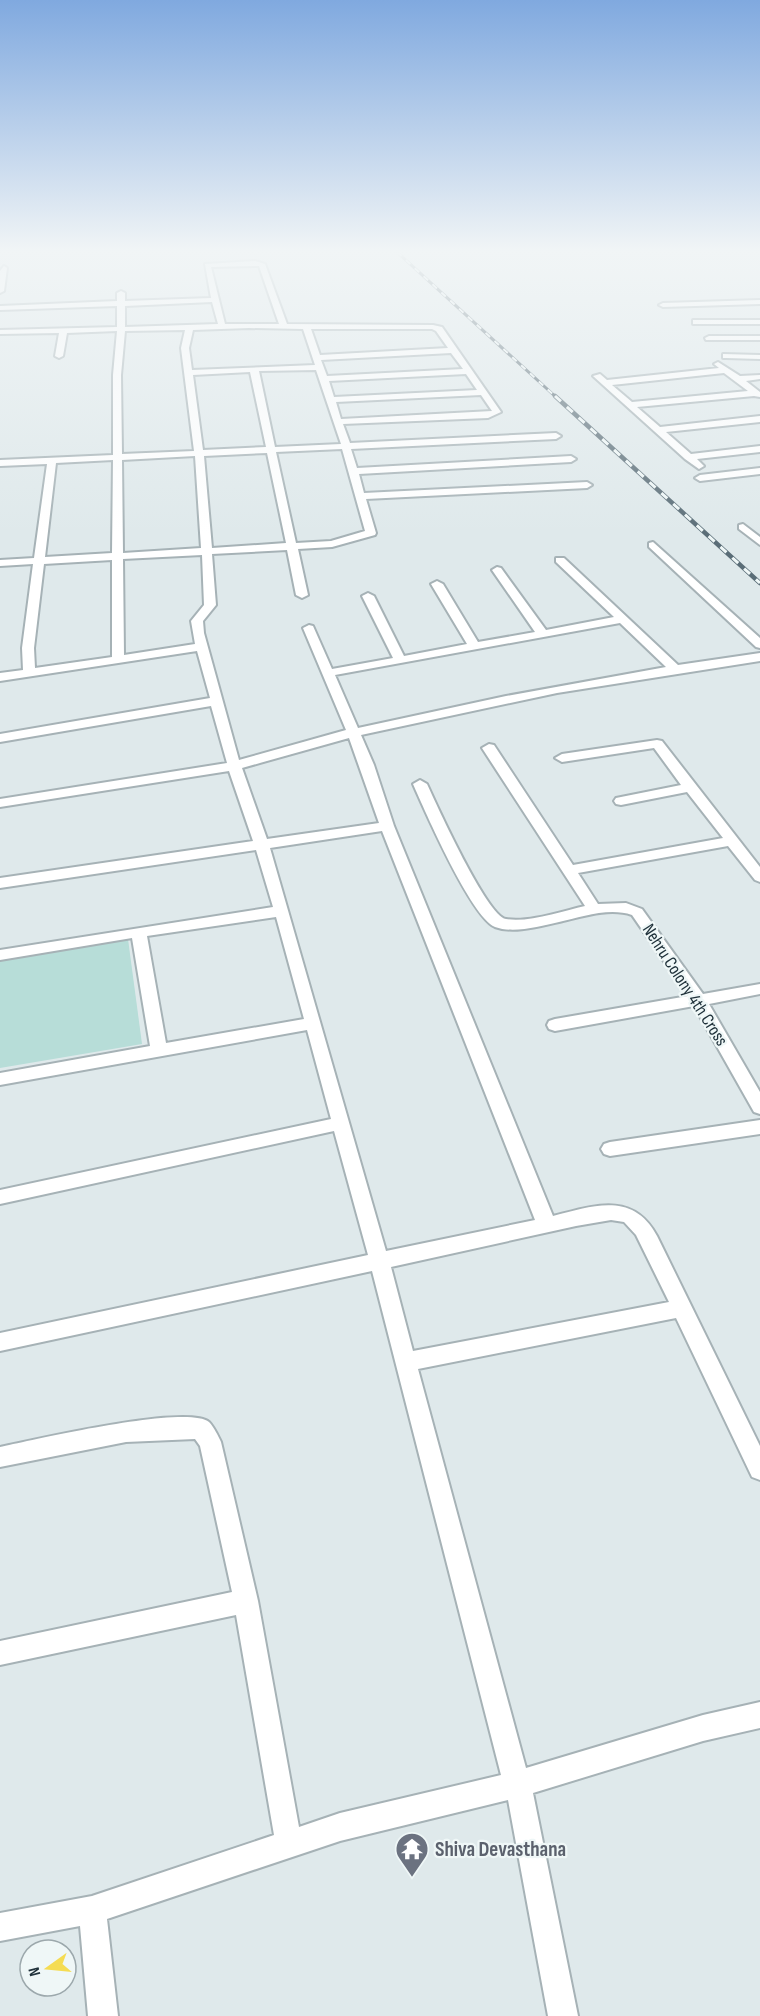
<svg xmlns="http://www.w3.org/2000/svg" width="760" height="2016" font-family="'Sofia Sans Condensed',sans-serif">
<rect width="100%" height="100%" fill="#dfe9eb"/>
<path fill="#b7ddd8" d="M 128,939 L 142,1044 L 0,1068 L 0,958 Z"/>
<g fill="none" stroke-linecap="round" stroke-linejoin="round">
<g stroke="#a6b2b6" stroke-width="4">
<path id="minor" d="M 255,261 L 265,264 L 287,324 L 433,325 L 442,327 L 501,412 L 488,418 L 343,424 L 350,443 L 556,433 L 561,436 L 556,439 L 351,449 L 357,468 L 571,456 L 576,459 L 571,462 L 359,474 L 364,493 L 587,482 L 592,485 L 587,488 L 366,499 L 376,533 L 375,535 L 332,547 L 298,549 L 308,595 L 302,598 L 296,595 L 287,550 L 212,554 L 216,605 L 203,621 L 204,633 L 239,760 L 346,730 L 303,628 L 309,625 L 313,626 L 332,669 L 393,658 L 362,596 L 368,593 L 374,596 L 404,656 L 467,644 L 431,584 L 437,581 L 443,584 L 478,642 L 535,632 L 492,570 L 497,567 L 501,568 L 546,630 L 614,617 L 556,562 L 556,558 L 564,558 L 678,665 L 760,653 L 760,661 L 557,693 L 361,735 L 374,765 L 394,826 L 553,1216 C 593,1206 633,1191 657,1236 L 760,1446 L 760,1480 L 752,1477 L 676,1318 L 418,1369 L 526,1768 L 703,1715 L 760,1702 L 760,1728 L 703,1741 L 533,1793 L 578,2016 L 548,2016 L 508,1800 L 340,1841 L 107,1919 L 118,2016 L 88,2016 L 80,1926 L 0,1941 L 0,1913 L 92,1896 L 274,1835 L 236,1615 L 0,1665 L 0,1641 L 232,1592 L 200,1446 L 195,1439 L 126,1442 L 0,1467 L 0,1447 C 33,1440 187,1404 209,1422 C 214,1427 218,1436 221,1442 L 258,1601 L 299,1827 L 340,1813 L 501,1775 L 372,1271 L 0,1351 L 0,1333 L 368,1255 L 334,1131 L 0,1204 L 0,1190 L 331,1119 L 307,1030 L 0,1085 L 0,1073 L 150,1046 L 132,938 L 0,960 L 0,950 L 273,907 L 256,850 L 0,888 L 0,878 L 253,841 L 229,771 L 0,807 L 0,799 L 227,763 L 211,706 L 0,742 L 0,734 L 210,698 L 197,651 L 0,681 L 0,673 L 23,670 L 22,648 L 33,564 L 0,566 L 0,560 L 34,558 L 47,464 L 0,466 L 0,460 L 113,455 L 113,375 L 117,331 L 67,333 L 63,356 L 59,358 L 55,356 L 59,333 L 0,334 L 0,330 L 117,327 L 117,306 L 0,310 L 0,306 L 117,301 L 117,293 L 121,291 L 125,293 L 125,301 L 211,298 L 205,264 ZM 259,266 L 279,324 L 225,324 L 211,267 ZM 212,302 L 218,324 L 125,327 L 125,306 ZM 249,328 L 303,329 L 315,365 L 192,370 L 189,348 L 193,330 ZM 311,329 L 432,329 L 436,331 L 448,348 L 320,355 ZM 185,330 L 181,348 L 194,451 L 122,454 L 121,375 L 125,331 ZM 451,353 L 463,369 L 327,376 L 321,360 ZM 316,370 L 341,444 L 275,447 L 259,371 ZM 250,372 L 266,447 L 203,450 L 193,375 ZM 466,374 L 477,390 L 334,397 L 329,381 ZM 481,395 L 492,411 L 341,419 L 336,402 ZM 342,449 L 365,531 L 331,541 L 296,543 L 276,452 ZM 267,453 L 286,543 L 212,548 L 204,456 ZM 195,456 L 201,548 L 123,553 L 122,460 ZM 113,460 L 112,553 L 45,557 L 56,463 ZM 202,555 L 204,605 L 191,621 L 195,644 L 124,655 L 123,559 ZM 112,560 L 112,657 L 35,668 L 34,648 L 44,564 ZM 620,623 L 666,667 L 506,696 L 358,728 L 335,675 ZM 349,738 L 379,823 L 267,839 L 242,768 ZM 382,831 L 535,1220 L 386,1251 L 270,848 ZM 276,917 L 304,1019 L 166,1043 L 147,936 ZM 611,1220 L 624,1222 L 636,1235 L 669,1302 L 413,1351 L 391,1267 L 576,1226 Z
M 4,266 L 7,268 L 4,291 L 0,293 L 0,271 Z
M 760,300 L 760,304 L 663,307 L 659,305 L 663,303 Z
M 693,320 L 760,320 L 760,324 L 693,324 Z
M 709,336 L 760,336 L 760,340 L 706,340 L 705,338 Z
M 723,354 L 760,355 L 760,359 L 726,358 L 723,358 Z
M 718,362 L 740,376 L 760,375 L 760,379 L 746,381 L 760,392 L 760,397 L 754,396 L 637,407 L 660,427 L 760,416 L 760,422 L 666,432 L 691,454 L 760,446 L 760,452 L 697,459 L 704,466 L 699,469 L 685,459 L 593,376 L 600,374 L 607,380 L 719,368 L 714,364 ZM 724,373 L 748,391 L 632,402 L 612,385 Z
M 760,468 L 760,474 L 700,481 L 695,478 L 700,475 Z
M 743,524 L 760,537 L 760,545 L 739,529 L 739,525 Z
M 653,542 L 760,638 L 760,648 L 756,647 L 649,547 L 649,543 Z
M 657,740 L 662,741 L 760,867 L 760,882 L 755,880 L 728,846 L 578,873 L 598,904 L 626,903 L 642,909 L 703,994 L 760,984 L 760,994 L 709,1004 L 760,1092 L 760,1114 L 754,1112 L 694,1006 L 555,1031 L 549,1029 L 547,1025 L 549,1021 L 555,1019 L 688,996 L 632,915 C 609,907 581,917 559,922 C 540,926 514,934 495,927 C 471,917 425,811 413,784 L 420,780 L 427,784 C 437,806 487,916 506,919 C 528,923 563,911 585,906 L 482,748 L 489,744 L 494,745 L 573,865 L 723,838 L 687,792 L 621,805 L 616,804 L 614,801 L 616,798 L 681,785 L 654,748 L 562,762 L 555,758 L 562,754 Z
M 760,1120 L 760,1134 L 610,1156 L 604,1154 L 601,1149 L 604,1144 L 610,1142 Z"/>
</g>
<use href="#minor" fill="#fff" fill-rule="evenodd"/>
<g stroke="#5a6d77" stroke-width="3">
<path id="rail-far1" d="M 397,252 L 557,398"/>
</g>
<g stroke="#5a6d77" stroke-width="4.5">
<path id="rail" d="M 555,396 L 760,583"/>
</g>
<use href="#rail-far1" stroke="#eff7f7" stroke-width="2" stroke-dasharray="6" stroke-linecap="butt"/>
<use href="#rail" stroke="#eff7f7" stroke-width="3" stroke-dasharray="8" stroke-linecap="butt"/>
</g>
<linearGradient id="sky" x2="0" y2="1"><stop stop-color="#80a9df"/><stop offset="0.47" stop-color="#f1f5f6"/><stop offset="1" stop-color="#f1f5f6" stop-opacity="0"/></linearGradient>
<rect width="760" height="534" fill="url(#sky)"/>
<defs>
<g id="temple-pin" transform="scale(1.725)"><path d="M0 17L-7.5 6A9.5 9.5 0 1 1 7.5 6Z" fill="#6b7280" stroke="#eff7f7"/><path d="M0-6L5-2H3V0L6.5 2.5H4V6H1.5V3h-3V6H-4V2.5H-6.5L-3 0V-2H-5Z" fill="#fff"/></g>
</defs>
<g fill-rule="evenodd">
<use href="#temple-pin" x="412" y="1849"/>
</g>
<g text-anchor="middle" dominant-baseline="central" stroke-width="4.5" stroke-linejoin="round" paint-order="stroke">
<g font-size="18" fill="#20323b" stroke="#eff7f7">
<text transform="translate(685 985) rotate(57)">Nehru Colony 4th Cross</text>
</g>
<g font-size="21" font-weight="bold" fill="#5b616d" stroke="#eff7f7" text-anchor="start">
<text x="435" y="1849">Shiva Devasthana</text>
</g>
</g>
<g transform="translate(48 1968) rotate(255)"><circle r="28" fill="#eff7f7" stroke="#9ca8ac" stroke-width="1.5"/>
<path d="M0-4.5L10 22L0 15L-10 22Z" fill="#f5dc53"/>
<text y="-9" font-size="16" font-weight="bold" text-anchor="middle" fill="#20323b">N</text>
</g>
</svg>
